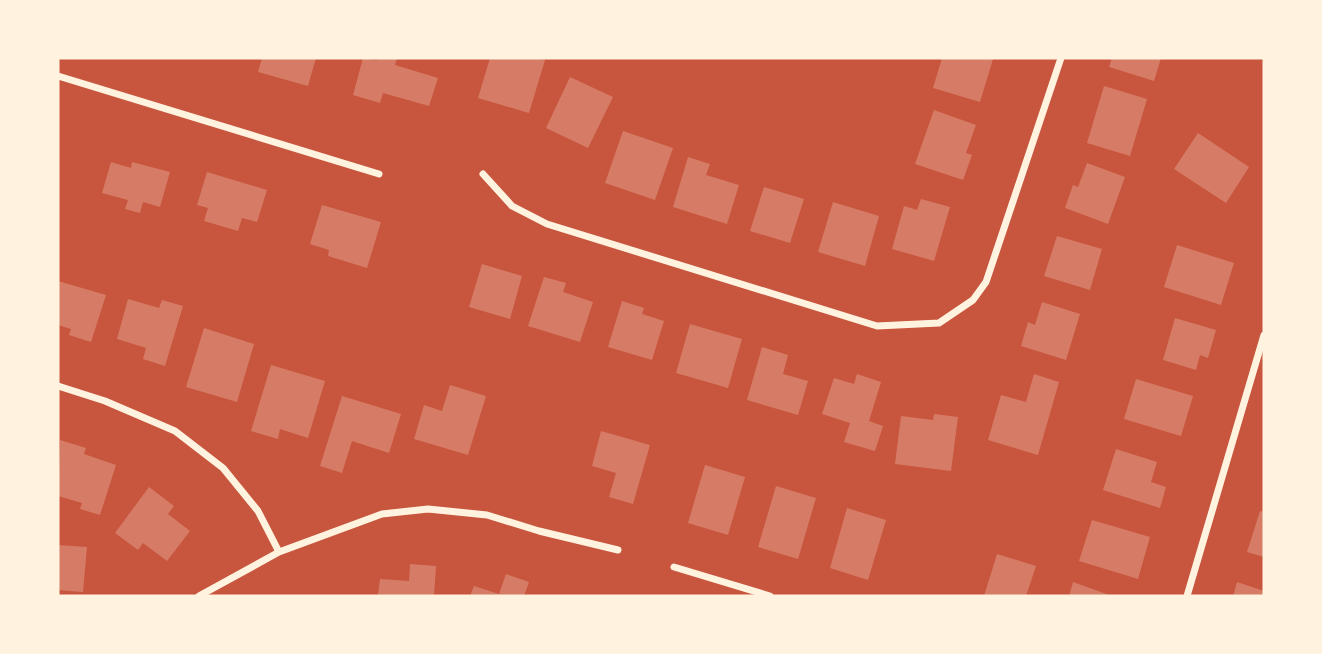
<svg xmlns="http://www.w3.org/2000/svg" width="1322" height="654" font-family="Arial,sans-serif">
<rect width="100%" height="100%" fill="#c8553d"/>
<path fill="#d67c66" d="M 262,58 L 316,58 L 308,86 L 258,72 Z
M 363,58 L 377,60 L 378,58 L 397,58 L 395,65 L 438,78 L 429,106 L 383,93 L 380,103 L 353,95 Z
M 490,58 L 537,58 L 545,60 L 529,113 L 478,98 Z
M 942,58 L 993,59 L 980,102 L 933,88 Z
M 1112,58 L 1161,58 L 1154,81 L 1109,67 Z
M 570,77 L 613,97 L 588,148 L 546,128 Z
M 1104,86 L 1147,99 L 1130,156 L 1087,143 Z
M 934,110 L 976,125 L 966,153 L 972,155 L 963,180 L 915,164 Z
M 623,131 L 673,148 L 655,200 L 605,183 Z
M 1198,133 L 1249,167 L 1226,203 L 1174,169 Z
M 688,157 L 710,164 L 706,175 L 739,185 L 727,224 L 673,207 Z
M 111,162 L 131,168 L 132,162 L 170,172 L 160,207 L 143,202 L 140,213 L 125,209 L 128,200 L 102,193 Z
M 1087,163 L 1125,177 L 1108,224 L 1065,208 L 1073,185 L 1078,187 Z
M 207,172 L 267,190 L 257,222 L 242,218 L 238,231 L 204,221 L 208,208 L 197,205 Z
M 764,187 L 804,199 L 790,243 L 750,231 Z
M 921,199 L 950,207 L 934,261 L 892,249 L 904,206 L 917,210 Z
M 833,202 L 879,216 L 865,266 L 818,252 Z
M 322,205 L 381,222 L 367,268 L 328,256 L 329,250 L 310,244 Z
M 1057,236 L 1102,249 L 1090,290 L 1044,276 Z
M 1177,245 L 1234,263 L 1221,305 L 1164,287 Z
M 482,264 L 522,276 L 510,319 L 469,307 Z
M 544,277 L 566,283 L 563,292 L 593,302 L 580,342 L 528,326 Z
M 58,281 L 106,295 L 91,342 L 69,335 L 71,329 L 58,325 Z
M 128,299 L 159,308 L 162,300 L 183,306 L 165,366 L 143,359 L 146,348 L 117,339 Z
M 622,301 L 644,308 L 642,314 L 664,321 L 652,360 L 608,347 Z
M 1042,302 L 1080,314 L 1066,360 L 1021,346 L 1028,322 L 1035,325 Z
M 1175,318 L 1216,330 L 1208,358 L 1200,355 L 1196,370 L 1163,360 Z
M 690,324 L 742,339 L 728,388 L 676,373 Z
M 204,328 L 254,344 L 237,402 L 186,387 Z
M 762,347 L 788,355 L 783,374 L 808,381 L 798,415 L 747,400 Z
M 271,365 L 325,381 L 308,438 L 280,429 L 278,439 L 251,431 Z
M 857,374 L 881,382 L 869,421 L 883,426 L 875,451 L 844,442 L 850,423 L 822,414 L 834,378 L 854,384 Z
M 1034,374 L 1059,382 L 1038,455 L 988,440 L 1001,395 L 1026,402 Z
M 1136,379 L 1193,396 L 1181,436 L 1124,419 Z
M 450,385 L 486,396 L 468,455 L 414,439 L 424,405 L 442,411 Z
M 342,396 L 401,414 L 389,453 L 352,441 L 342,473 L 320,466 Z
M 934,414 L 958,417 L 951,471 L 895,464 L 901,416 L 933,420 Z
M 601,431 L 650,445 L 633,504 L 609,497 L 616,473 L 592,466 Z
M 60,440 L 86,448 L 84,454 L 116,465 L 100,515 L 80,509 L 82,503 L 58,496 Z
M 1116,449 L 1157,462 L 1151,482 L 1166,487 L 1160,508 L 1103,490 Z
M 705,465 L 745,477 L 728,535 L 688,523 Z
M 776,486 L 816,498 L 798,559 L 758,547 Z
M 149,487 L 174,506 L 168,514 L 190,531 L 167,561 L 143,543 L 138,550 L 115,533 Z
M 847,508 L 886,520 L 868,580 L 830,568 Z
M 1260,511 L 1264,512 L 1264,557 L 1247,552 Z
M 1092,520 L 1150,537 L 1138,579 L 1079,561 Z
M 58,545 L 87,547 L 83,592 L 58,590 Z
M 997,554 L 1036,566 L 1026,596 L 984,596 Z
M 410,564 L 436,566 L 434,596 L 378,596 L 380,579 L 409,581 Z
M 506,574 L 529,582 L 524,596 L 470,596 L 474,586 L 499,594 Z
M 1073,582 L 1112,596 L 1069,596 Z
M 1237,582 L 1264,591 L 1264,596 L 1233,596 Z"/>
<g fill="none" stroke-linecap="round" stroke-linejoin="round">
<path stroke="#fff3e0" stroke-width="7" d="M 58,76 L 379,174
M 483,174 L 512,206 L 547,224 L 877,326 L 939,323 L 973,300 L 986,282 L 1061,58
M 58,386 L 105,401 L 175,431 L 223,468 L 258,511 L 279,552
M 674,567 L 770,596
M 199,596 L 279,552 L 382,514 L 428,509 L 487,515 L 539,531 L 618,550
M 1187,596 L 1264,335"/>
</g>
<rect width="1322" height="654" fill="none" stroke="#fff3e0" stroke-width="119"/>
</svg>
